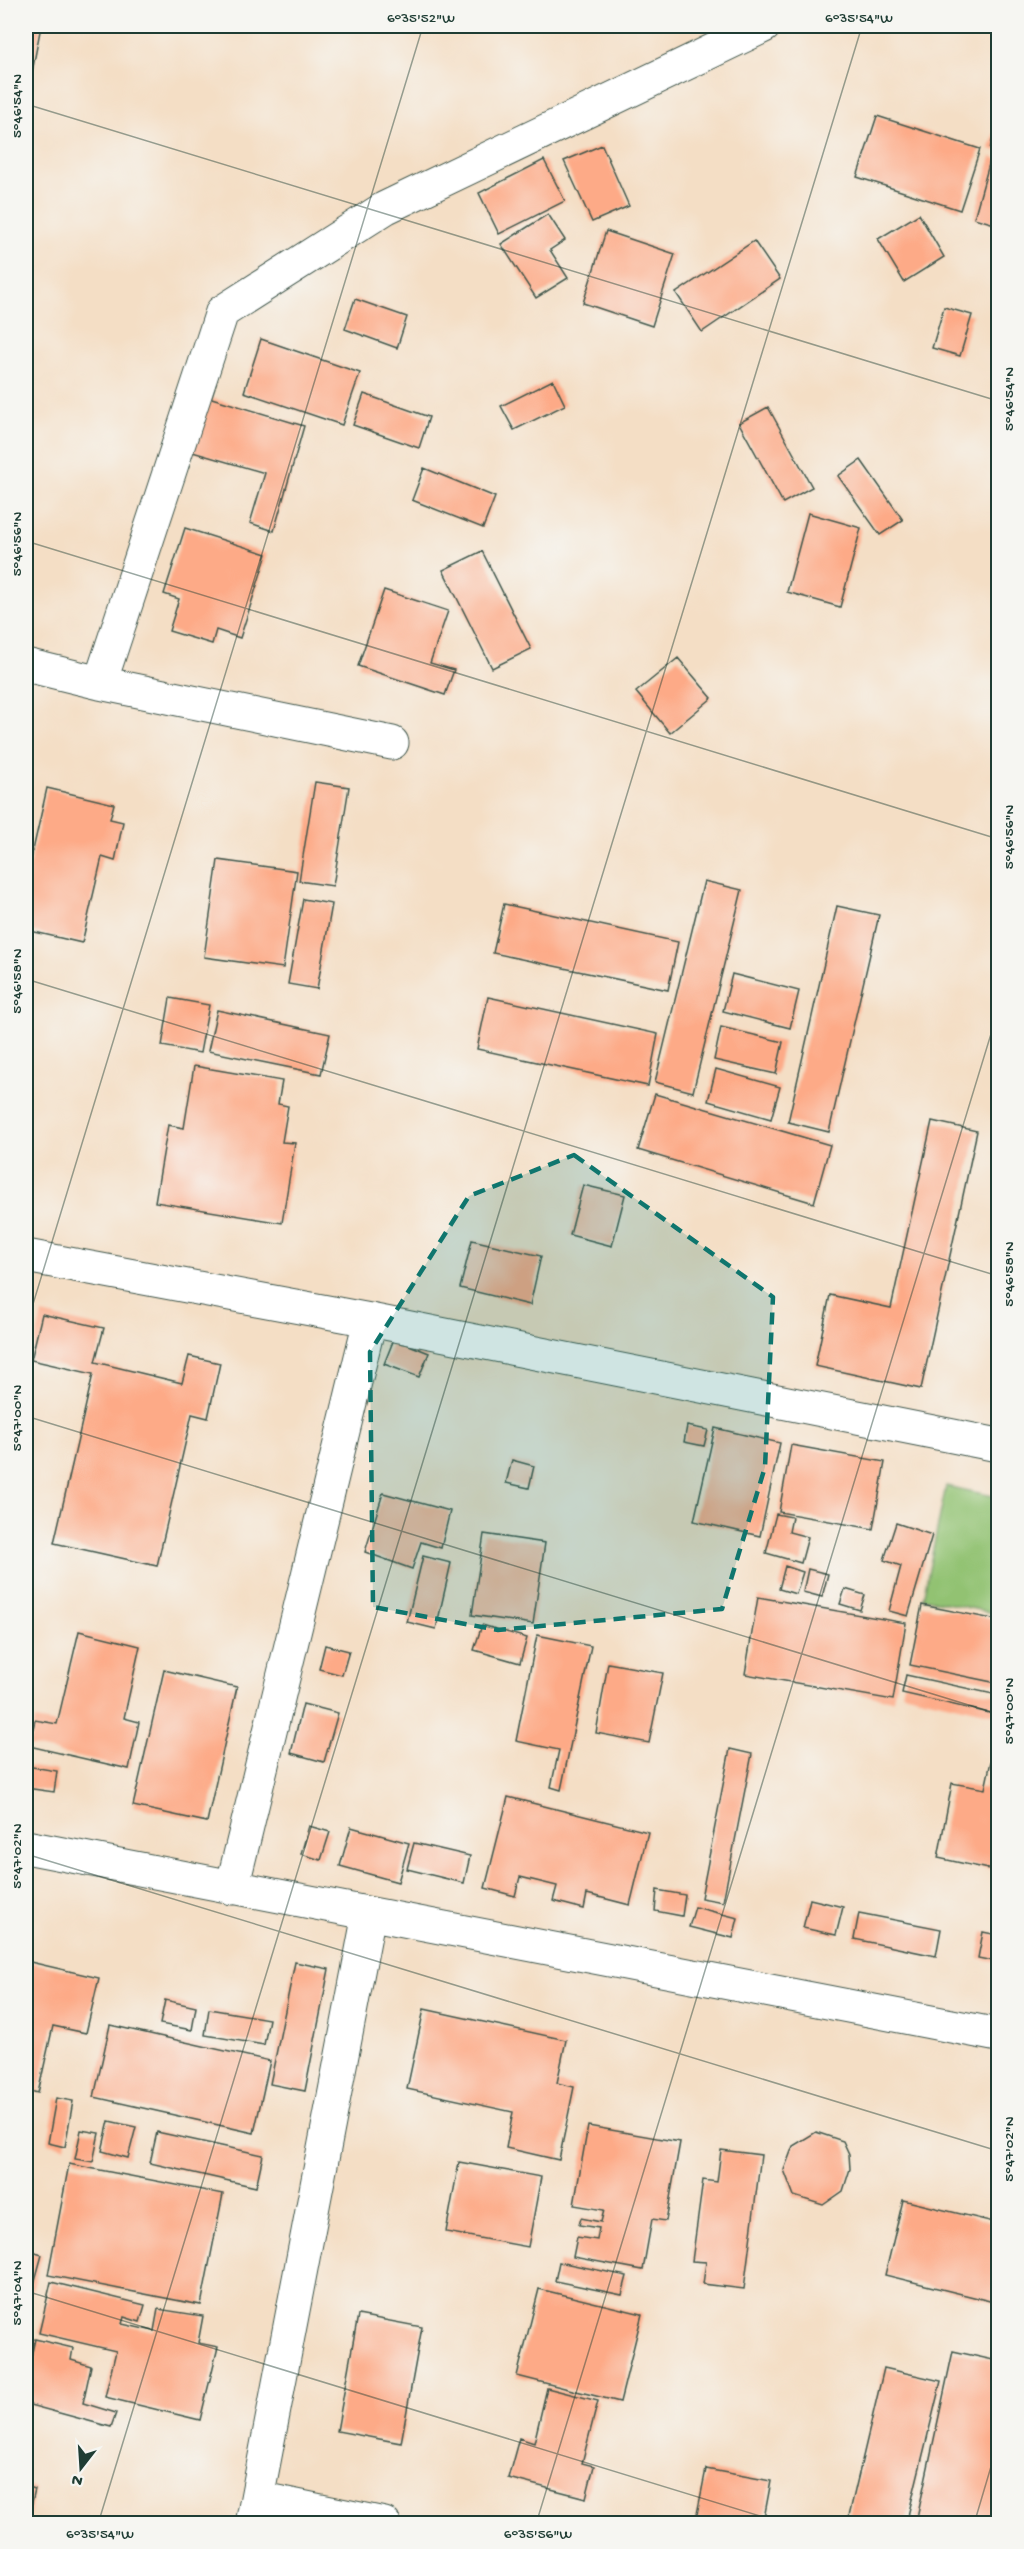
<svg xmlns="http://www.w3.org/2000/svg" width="1024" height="2549" font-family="'Gochi Hand',sans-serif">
<rect width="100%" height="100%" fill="#f6f6f2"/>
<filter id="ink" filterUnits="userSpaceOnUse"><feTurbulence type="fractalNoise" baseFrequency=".0167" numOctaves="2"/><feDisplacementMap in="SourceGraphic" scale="12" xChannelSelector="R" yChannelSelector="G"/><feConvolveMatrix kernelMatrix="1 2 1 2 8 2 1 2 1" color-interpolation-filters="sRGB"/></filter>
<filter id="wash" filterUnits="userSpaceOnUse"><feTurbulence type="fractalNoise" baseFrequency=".008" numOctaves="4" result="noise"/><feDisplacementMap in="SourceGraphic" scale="24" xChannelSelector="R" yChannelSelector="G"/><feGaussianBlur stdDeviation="1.35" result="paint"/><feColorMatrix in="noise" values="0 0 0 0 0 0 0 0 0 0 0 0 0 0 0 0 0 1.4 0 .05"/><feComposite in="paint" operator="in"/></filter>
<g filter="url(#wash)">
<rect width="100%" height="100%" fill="#f4dec5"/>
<path fill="#92c272" stroke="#588053" stroke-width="1.5" d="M 946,1486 L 998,1497 L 998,1614 L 923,1598 Z"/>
<g id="blocks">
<path fill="#fdaa87" d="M 26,26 L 41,26 L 27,98 L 26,97 Z
M 877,116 L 980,149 L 960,210 L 857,177 Z
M 998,120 L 998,151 L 990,149 Z
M 602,145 L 629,206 L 592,222 L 564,161 Z
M 991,157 L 998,159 L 998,225 L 974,218 Z
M 544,160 L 565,201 L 499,234 L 479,193 Z
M 548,214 L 565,240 L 550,250 L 568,278 L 536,298 L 501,244 Z
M 919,214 L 944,257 L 904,282 L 878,239 Z
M 606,231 L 675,254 L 652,326 L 583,303 Z
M 754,241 L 780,279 L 702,332 L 676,293 Z
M 355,299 L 407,317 L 397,348 L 345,329 Z
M 944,307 L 972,315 L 960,356 L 932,348 Z
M 261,339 L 360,373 L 342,425 L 244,392 Z
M 553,380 L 565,405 L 514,430 L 501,406 Z
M 364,394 L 429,417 L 419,448 L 353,425 Z
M 205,396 L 304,426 L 274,531 L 250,523 L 265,473 L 189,451 Z
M 768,407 L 812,487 L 783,503 L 739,423 Z
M 861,460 L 903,520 L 880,535 L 838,476 Z
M 424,468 L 495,497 L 483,528 L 412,500 Z
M 808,513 L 861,528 L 840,607 L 787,592 Z
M 185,528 L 267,554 L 240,638 L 216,630 L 212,644 L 169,631 L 179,599 L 164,594 Z
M 482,551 L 531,649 L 492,668 L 443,570 Z
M 384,590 L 448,611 L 430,663 L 454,670 L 445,695 L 358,666 Z
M 678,658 L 712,698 L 670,733 L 636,692 Z
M 315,782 L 349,787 L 333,886 L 299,881 Z
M 47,788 L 114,804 L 110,819 L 123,822 L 115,861 L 102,857 L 82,943 L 26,930 L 26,881 Z
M 218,860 L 297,871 L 283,968 L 204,957 Z
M 704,881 L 742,890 L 693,1092 L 655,1082 Z
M 303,899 L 332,904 L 317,989 L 288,984 Z
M 504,904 L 678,942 L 668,990 L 493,953 Z
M 837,906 L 879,915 L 829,1132 L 788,1122 Z
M 732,974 L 799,991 L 790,1028 L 723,1011 Z
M 488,997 L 658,1034 L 648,1086 L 477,1049 Z
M 170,998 L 209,1005 L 200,1053 L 162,1046 Z
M 217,1010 L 330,1034 L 321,1074 L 208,1051 Z
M 721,1027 L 783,1042 L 776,1074 L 714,1060 Z
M 194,1066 L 282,1081 L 278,1104 L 288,1106 L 282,1142 L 295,1143 L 282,1223 L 155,1202 L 168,1125 L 184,1128 Z
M 716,1069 L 780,1087 L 771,1119 L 708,1101 Z
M 655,1094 L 830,1145 L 814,1203 L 638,1150 Z
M 932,1121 L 977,1131 L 921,1389 L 815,1366 L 830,1295 L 891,1308 Z
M 583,1185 L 625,1195 L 612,1246 L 570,1235 Z
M 472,1240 L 541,1256 L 530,1305 L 460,1288 Z
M 42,1314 L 104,1328 L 95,1362 L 182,1383 L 189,1356 L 220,1363 L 208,1418 L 192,1414 L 157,1566 L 54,1543 L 93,1374 L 31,1360 Z
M 394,1339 L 429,1353 L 419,1377 L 384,1364 Z
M 687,1426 L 708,1430 L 704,1446 L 684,1442 Z
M 715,1428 L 780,1443 L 760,1536 L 694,1521 Z
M 791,1445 L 885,1462 L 873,1529 L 779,1512 Z
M 512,1460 L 534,1466 L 529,1488 L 506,1483 Z
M 383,1493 L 450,1511 L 441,1548 L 421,1542 L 412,1569 L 365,1552 Z
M 776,1514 L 792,1517 L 789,1532 L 808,1537 L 801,1563 L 766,1553 Z
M 896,1523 L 932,1535 L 908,1616 L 889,1611 L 901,1566 L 884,1560 Z
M 484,1534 L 545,1543 L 533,1624 L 472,1615 Z
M 423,1556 L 451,1563 L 436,1629 L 407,1622 Z
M 785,1566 L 803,1572 L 796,1594 L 779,1589 Z
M 808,1569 L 828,1574 L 822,1597 L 803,1592 Z
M 845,1589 L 865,1595 L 860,1610 L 840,1604 Z
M 758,1597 L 906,1623 L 893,1700 L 745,1674 Z
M 922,1605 L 998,1620 L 997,1683 L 910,1665 Z
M 482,1625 L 527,1638 L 520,1663 L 474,1650 Z
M 79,1631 L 140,1646 L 124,1718 L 139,1722 L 129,1769 L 29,1746 L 35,1720 L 57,1724 Z
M 537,1635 L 591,1646 L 561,1790 L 551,1787 L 559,1750 L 516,1741 Z
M 325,1645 L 349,1651 L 342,1675 L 319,1669 Z
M 608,1663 L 663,1673 L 649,1743 L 596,1733 Z
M 164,1670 L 237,1687 L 207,1822 L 133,1806 Z
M 906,1675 L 998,1695 L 998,1715 L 902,1693 Z
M 303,1704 L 338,1713 L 324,1762 L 291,1753 Z
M 998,1729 L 998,1871 L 938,1858 L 952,1783 L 985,1789 Z
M 730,1749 L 752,1754 L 723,1902 L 701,1898 Z
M 26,1766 L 57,1771 L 54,1792 L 26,1788 Z
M 508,1797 L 648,1832 L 630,1905 L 587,1894 L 584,1909 L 553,1901 L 557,1886 L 520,1877 L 515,1896 L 485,1888 Z
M 309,1826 L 330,1832 L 321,1860 L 301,1854 Z
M 351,1827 L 409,1843 L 398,1882 L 340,1866 Z
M 414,1843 L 470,1856 L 464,1883 L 407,1869 Z
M 657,1890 L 685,1895 L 682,1916 L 655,1911 Z
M 810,1899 L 843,1907 L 836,1935 L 803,1928 Z
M 695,1907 L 738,1918 L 733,1938 L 689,1927 Z
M 859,1913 L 941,1929 L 936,1956 L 854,1939 Z
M 983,1932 L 998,1935 L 998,1962 L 978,1958 Z
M 26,1961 L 99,1978 L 86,2033 L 53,2026 L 38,2093 L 26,2090 Z
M 295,1962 L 329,1969 L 305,2091 L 270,2084 Z
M 165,2000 L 196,2007 L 192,2030 L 160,2024 Z
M 209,2009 L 269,2019 L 264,2045 L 205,2035 Z
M 424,2009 L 566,2040 L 557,2083 L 574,2087 L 559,2160 L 506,2148 L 513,2112 L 407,2089 Z
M 110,2025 L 270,2061 L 254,2133 L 94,2097 Z
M 56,2098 L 73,2101 L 65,2147 L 48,2143 Z
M 109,2121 L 136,2127 L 128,2158 L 102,2151 Z
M 588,2126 L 680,2142 L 666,2221 L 652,2219 L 643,2270 L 573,2257 L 577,2237 L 597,2240 L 599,2228 L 579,2225 L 581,2218 L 601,2222 L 604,2210 L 574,2205 Z
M 81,2130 L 99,2133 L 93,2162 L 75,2159 Z
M 157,2132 L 263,2155 L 256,2187 L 150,2163 Z
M 816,2132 L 843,2141 L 849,2154 L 850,2169 L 843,2191 L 823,2205 L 794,2196 L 784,2170 L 793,2146 Z
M 721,2150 L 761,2155 L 744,2289 L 703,2284 L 706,2262 L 692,2261 L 703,2180 L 717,2182 Z
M 459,2162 L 541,2177 L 528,2247 L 446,2232 Z
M 69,2164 L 223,2194 L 201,2305 L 48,2275 Z
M 903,2200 L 998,2223 L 998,2303 L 885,2275 Z
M 26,2250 L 42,2255 L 26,2313 Z
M 559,2262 L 627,2276 L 622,2295 L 555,2281 Z
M 51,2282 L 145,2305 L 140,2322 L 124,2317 L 122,2324 L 154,2331 L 158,2309 L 203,2316 L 198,2343 L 218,2347 L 200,2420 L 105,2397 L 116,2351 L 39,2333 Z
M 539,2289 L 642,2314 L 620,2402 L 517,2376 Z
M 358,2315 L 422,2327 L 401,2443 L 337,2431 Z
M 35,2339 L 73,2348 L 71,2360 L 91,2366 L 83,2403 L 116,2413 L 111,2427 L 26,2404 L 26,2379 Z
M 953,2351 L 998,2361 L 998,2524 L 916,2523 Z
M 884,2368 L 941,2381 L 906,2524 L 847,2524 Z
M 547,2388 L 598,2401 L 582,2463 L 594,2466 L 586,2498 L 508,2478 L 519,2438 L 534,2443 Z
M 706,2469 L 771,2481 L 763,2524 L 695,2524 Z
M 26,2486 L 35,2489 L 27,2524 L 26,2524 Z"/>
</g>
</g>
<g filter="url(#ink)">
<use href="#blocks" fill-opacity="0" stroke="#3f554a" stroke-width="1.5"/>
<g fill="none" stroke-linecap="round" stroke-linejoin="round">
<g stroke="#3f554a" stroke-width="35">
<path id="minor" d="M 26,665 L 100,683 L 392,743
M 100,683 L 222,312 L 385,208 L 764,26
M 26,1256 L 370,1320 L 998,1445
M 26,1847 L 998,2035
M 232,1888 L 370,1320
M 257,2498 L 384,2524
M 252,2524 L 369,1914"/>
</g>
<use href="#minor" stroke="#fff" stroke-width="33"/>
</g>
</g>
<path fill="#0f766e" fill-opacity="0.2" stroke="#0f766e" stroke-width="4.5" stroke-dasharray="12 8" stroke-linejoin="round" d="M 574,1155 L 773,1297 L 765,1467 L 722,1609 L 498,1630 L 373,1607 L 370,1352 L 469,1196 Z"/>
<path fill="none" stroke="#1f3d34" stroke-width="1.5" stroke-opacity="0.45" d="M 26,104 L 998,401M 26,541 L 998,839M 26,979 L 998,1276M 26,1327 L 423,26M 26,1416 L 998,1714M 26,1854 L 998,2151M 26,2291 L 786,2524M 98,2524 L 862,26M 536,2524 L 998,1011M 974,2524 L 998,2443"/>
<rect width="1024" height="2549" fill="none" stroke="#f6f6f2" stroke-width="66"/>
<g transform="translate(81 2468) rotate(197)" stroke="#f6f6f2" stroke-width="4.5" paint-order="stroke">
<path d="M0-4.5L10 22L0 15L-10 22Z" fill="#1f3d34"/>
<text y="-9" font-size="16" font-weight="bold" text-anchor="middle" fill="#1f3d34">N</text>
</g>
<rect x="33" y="33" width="958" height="2483" fill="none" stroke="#1f3d34" stroke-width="2"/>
<g font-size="15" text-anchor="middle" fill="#1f3d34">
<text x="421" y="22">6°35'52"W</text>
<text x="859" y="22">6°35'54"W</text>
<text transform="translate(16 106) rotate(-90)" y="5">5°46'54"N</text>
<text transform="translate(1008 399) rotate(-90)" y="5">5°46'54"N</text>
<text transform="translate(16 544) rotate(-90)" y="5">5°46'56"N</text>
<text transform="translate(1008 837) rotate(-90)" y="5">5°46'56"N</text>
<text transform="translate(16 981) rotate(-90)" y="5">5°46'58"N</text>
<text transform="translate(1008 1274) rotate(-90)" y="5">5°46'58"N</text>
<text transform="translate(16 1418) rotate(-90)" y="5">5°47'00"N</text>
<text transform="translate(1008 1711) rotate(-90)" y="5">5°47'00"N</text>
<text transform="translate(16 1856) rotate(-90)" y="5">5°47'02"N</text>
<text transform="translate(1008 2149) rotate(-90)" y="5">5°47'02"N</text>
<text transform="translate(16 2293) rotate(-90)" y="5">5°47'04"N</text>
<text x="100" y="2538">6°35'54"W</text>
<text x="538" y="2538">6°35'56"W</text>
</g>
</svg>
